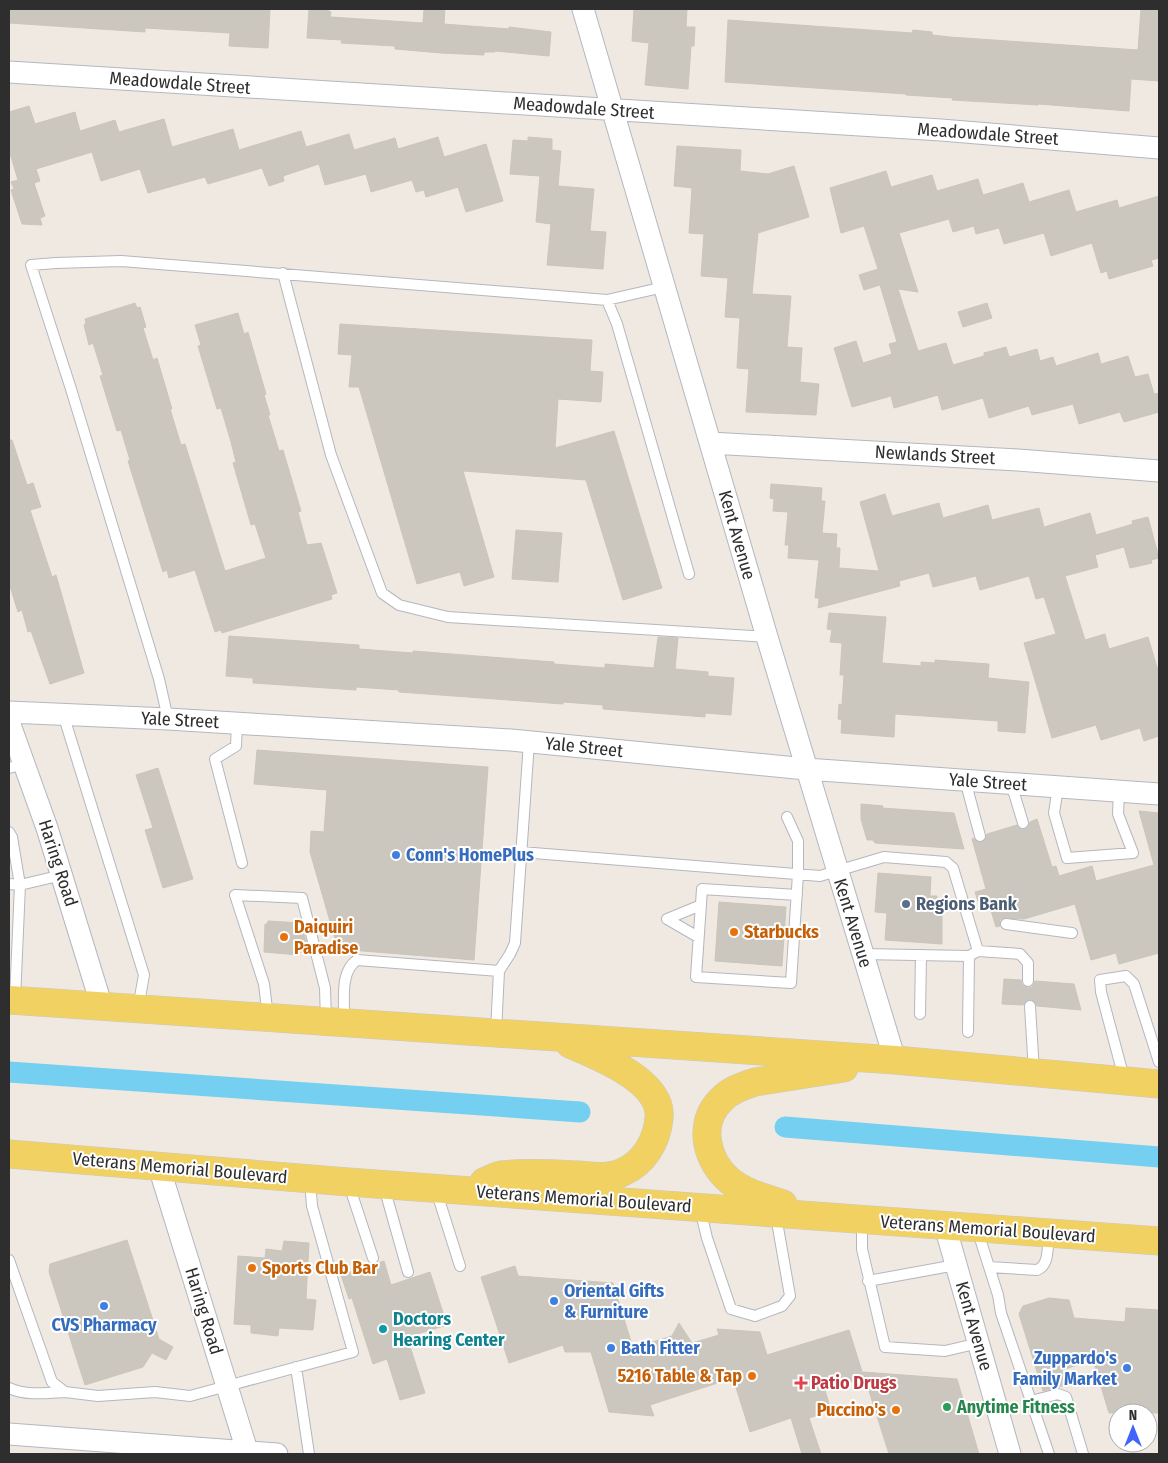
<svg xmlns="http://www.w3.org/2000/svg" width="1168" height="1463" font-family="'Fira Sans Condensed',sans-serif">
<rect width="100%" height="100%" fill="#efe9e1"/>
<g fill="none" stroke-linecap="round" stroke-linejoin="round">
<path stroke="#75cff0" stroke-width="21" d="M 9,1072 L 580,1112
M 785,1127 L 1159,1157"/>
</g>
<path fill="#cbc7bf" stroke="#cbc5ba" d="M 9,9 L 270,9 L 268,48 L 229,46 L 230,33 L 145,28 L 145,32 L 9,23 Z
M 309,9 L 329,9 L 328,11 L 331,12 L 330,17 L 423,23 L 424,9 L 445,9 L 444,24 L 509,29 L 509,27 L 551,32 L 549,56 L 495,51 L 495,52 L 484,52 L 484,55 L 441,53 L 395,49 L 395,46 L 341,43 L 342,40 L 307,38 Z
M 634,9 L 687,9 L 686,27 L 695,27 L 694,46 L 691,46 L 688,89 L 645,85 L 649,43 L 632,41 Z
M 1141,9 L 1159,9 L 1159,81 L 1131,79 L 1129,111 L 1038,104 L 1038,105 L 952,100 L 953,98 L 906,95 L 906,94 L 725,82 L 728,20 L 912,33 L 913,30 L 932,32 L 932,35 L 950,37 L 1138,50 Z
M 29,106 L 35,124 L 75,112 L 80,131 L 115,120 L 119,132 L 164,119 L 172,147 L 233,129 L 239,150 L 301,131 L 306,147 L 349,134 L 354,150 L 395,138 L 398,149 L 438,137 L 444,157 L 486,144 L 503,201 L 466,212 L 458,187 L 426,197 L 424,190 L 416,192 L 412,180 L 371,192 L 366,174 L 325,185 L 319,164 L 283,176 L 284,181 L 269,186 L 262,168 L 208,184 L 205,177 L 148,193 L 140,169 L 101,181 L 92,152 L 36,169 L 40,181 L 34,183 L 45,216 L 40,218 L 42,225 L 22,224 L 11,190 L 14,189 L 11,182 L 18,180 L 9,150 L 9,112 Z
M 528,137 L 552,139 L 552,150 L 561,151 L 558,186 L 594,189 L 590,231 L 606,232 L 603,269 L 547,265 L 551,224 L 536,222 L 540,176 L 510,174 L 513,140 L 528,141 Z
M 677,146 L 741,150 L 740,171 L 768,174 L 794,166 L 809,217 L 758,233 L 752,294 L 791,296 L 787,347 L 802,348 L 800,382 L 819,384 L 816,415 L 746,412 L 749,369 L 737,368 L 740,318 L 725,317 L 728,278 L 701,276 L 704,234 L 689,233 L 692,188 L 674,186 Z
M 886,171 L 891,187 L 932,175 L 937,191 L 978,179 L 983,195 L 1023,183 L 1029,202 L 1069,190 L 1076,212 L 1117,200 L 1119,208 L 1159,196 L 1159,258 L 1151,260 L 1153,266 L 1109,279 L 1107,271 L 1101,273 L 1092,243 L 1051,256 L 1044,233 L 1004,244 L 999,228 L 976,234 L 974,226 L 953,232 L 949,219 L 899,233 L 918,292 L 898,289 L 918,351 L 946,343 L 953,365 L 984,356 L 984,353 L 1006,347 L 1009,357 L 1037,349 L 1040,361 L 1053,357 L 1056,366 L 1098,353 L 1101,364 L 1128,356 L 1135,377 L 1148,374 L 1154,394 L 1159,393 L 1159,412 L 1124,422 L 1120,412 L 1079,424 L 1073,404 L 1032,415 L 1029,406 L 989,418 L 983,398 L 942,410 L 938,395 L 894,408 L 891,396 L 852,407 L 834,348 L 856,341 L 863,363 L 892,354 L 889,344 L 897,342 L 880,285 L 864,290 L 859,275 L 878,269 L 864,226 L 841,233 L 830,188 Z
M 135,303 L 137,308 L 140,307 L 146,327 L 143,328 L 153,360 L 157,358 L 172,409 L 170,409 L 181,445 L 185,444 L 225,571 L 266,558 L 255,524 L 251,525 L 233,463 L 236,462 L 231,442 L 221,408 L 217,409 L 198,346 L 201,345 L 195,325 L 238,313 L 244,334 L 248,332 L 266,394 L 264,395 L 270,415 L 268,415 L 279,451 L 283,450 L 301,511 L 298,512 L 307,545 L 321,543 L 337,593 L 331,595 L 332,599 L 222,633 L 221,630 L 215,632 L 195,570 L 169,578 L 167,570 L 163,572 L 128,461 L 130,460 L 121,430 L 117,431 L 100,376 L 103,375 L 93,343 L 89,345 L 84,325 L 86,324 L 85,319 Z
M 987,303 L 992,318 L 963,327 L 958,312 Z
M 340,324 L 592,340 L 590,371 L 603,372 L 601,402 L 558,399 L 555,448 L 614,431 L 662,588 L 623,600 L 586,480 L 463,471 L 494,577 L 464,586 L 460,572 L 417,584 L 359,387 L 349,387 L 352,355 L 338,354 Z
M 9,440 L 12,440 L 27,485 L 33,483 L 41,507 L 30,510 L 52,577 L 56,575 L 84,673 L 50,684 L 31,631 L 28,632 L 22,610 L 18,612 L 9,583 Z
M 771,484 L 822,488 L 821,501 L 825,501 L 822,533 L 837,534 L 836,548 L 840,548 L 839,568 L 879,571 L 860,502 L 885,494 L 892,516 L 939,503 L 943,518 L 988,505 L 992,520 L 1039,508 L 1044,527 L 1090,513 L 1096,535 L 1133,524 L 1132,521 L 1148,517 L 1159,558 L 1151,560 L 1152,563 L 1130,568 L 1124,547 L 1095,555 L 1098,567 L 1065,576 L 1085,640 L 1105,634 L 1109,649 L 1148,637 L 1159,674 L 1159,736 L 1144,741 L 1140,728 L 1101,740 L 1096,725 L 1052,738 L 1024,643 L 1056,634 L 1044,597 L 1036,599 L 1029,576 L 980,590 L 976,576 L 933,587 L 929,573 L 899,581 L 900,586 L 818,608 L 819,598 L 815,598 L 819,560 L 788,558 L 789,545 L 785,545 L 788,512 L 773,511 L 774,499 L 770,498 Z
M 516,530 L 562,533 L 558,582 L 512,579 Z
M 829,613 L 886,617 L 882,663 L 921,666 L 921,662 L 935,663 L 935,660 L 989,664 L 988,678 L 1029,682 L 1025,733 L 998,731 L 998,721 L 895,714 L 894,737 L 841,733 L 842,720 L 838,719 L 839,704 L 842,705 L 844,675 L 840,675 L 842,643 L 830,642 L 832,630 L 827,629 Z
M 229,636 L 359,645 L 359,649 L 413,653 L 413,651 L 554,662 L 554,664 L 605,668 L 605,664 L 654,668 L 658,637 L 678,638 L 675,669 L 708,672 L 708,676 L 734,678 L 731,715 L 705,713 L 705,717 L 603,709 L 603,705 L 563,702 L 563,704 L 399,692 L 399,690 L 356,687 L 356,690 L 253,683 L 253,678 L 226,676 Z
M 257,750 L 488,767 L 474,960 L 338,949 L 310,852 L 311,831 L 324,832 L 327,790 L 254,784 Z
M 158,768 L 193,879 L 163,888 L 145,830 L 153,828 L 136,775 Z
M 861,804 L 883,806 L 882,808 L 954,813 L 964,849 L 875,843 L 873,840 L 867,840 L 861,819 Z
M 1139,811 L 1159,813 L 1159,953 L 1119,964 L 1116,953 L 1091,960 L 1075,904 L 1024,919 L 1004,918 L 1000,920 L 1000,926 L 996,927 L 989,904 L 980,907 L 975,892 L 986,889 L 972,839 L 973,838 L 978,842 L 982,842 L 986,838 L 987,834 L 1017,825 L 1019,828 L 1024,830 L 1028,827 L 1030,822 L 1037,819 L 1052,867 L 1056,866 L 1059,876 L 1092,866 L 1096,881 L 1154,865 Z
M 878,873 L 931,877 L 930,896 L 937,896 L 936,912 L 942,912 L 942,944 L 885,940 L 887,913 L 875,912 Z
M 719,902 L 786,907 L 782,966 L 715,961 Z
M 268,921 L 301,923 L 309,953 L 299,952 L 299,955 L 264,952 L 265,924 L 267,924 Z
M 1004,979 L 1021,980 L 1022,985 L 1028,988 L 1032,987 L 1035,981 L 1074,984 L 1081,1010 L 1037,1006 L 1035,1002 L 1030,999 L 1026,1001 L 1023,1005 L 1002,1004 Z
M 127,1240 L 159,1339 L 173,1347 L 166,1360 L 152,1353 L 143,1367 L 85,1385 L 49,1272 L 50,1264 Z
M 284,1241 L 309,1243 L 306,1299 L 316,1300 L 313,1330 L 279,1328 L 278,1336 L 251,1333 L 251,1325 L 234,1324 L 238,1256 L 265,1258 L 266,1249 L 282,1251 Z
M 384,1261 L 391,1285 L 430,1272 L 447,1325 L 407,1337 L 425,1393 L 400,1400 L 387,1359 L 373,1364 L 352,1298 L 349,1299 L 341,1275 Z
M 515,1266 L 518,1276 L 613,1283 L 633,1348 L 672,1336 L 679,1323 L 692,1343 L 719,1335 L 717,1329 L 760,1332 L 767,1355 L 849,1330 L 864,1378 L 825,1390 L 831,1411 L 809,1418 L 821,1454 L 802,1454 L 791,1418 L 750,1432 L 733,1378 L 650,1405 L 654,1416 L 609,1412 L 591,1352 L 565,1352 L 563,1345 L 509,1363 L 481,1277 Z
M 1049,1298 L 1069,1300 L 1074,1318 L 1125,1322 L 1126,1308 L 1159,1310 L 1159,1413 L 1109,1413 L 1093,1360 L 1062,1370 L 1066,1385 L 1043,1391 L 1019,1314 L 1023,1306 Z
M 863,1372 L 957,1379 L 979,1454 L 889,1454 Z"/>
<g fill="none" stroke-linecap="round" stroke-linejoin="round">
<g stroke="#b4b7c1" stroke-width="12">
<path id="service" d="M 283,273 L 331,455 L 382,593 L 399,605 L 448,617 L 767,637
M 607,300 L 664,287
M 63,714 L 144,975 L 138,1008
M 168,719 L 159,679 L 71,389 L 31,265 L 56,263 L 121,261 L 607,300 L 617,324 L 689,574
M 237,723 L 236,746 L 215,759 L 242,863
M 9,768 L 24,764
M 965,780 L 980,836
M 1011,783 L 1023,823
M 1058,787 L 1054,813 L 1067,858 L 1133,853 L 1118,814 L 1119,791
M 787,817 L 798,841 L 798,874 L 791,983 L 696,977 L 702,889 L 797,895
M 9,832 L 12,837 L 20,885 L 62,875
M 521,852 L 820,876 L 884,857 L 946,862 L 953,868 L 978,951
M 9,884 L 20,885 L 15,999
M 667,919 L 698,937
M 667,919 L 701,905
M 1006,924 L 1072,933
M 862,954 L 969,956 L 978,951 L 1020,954 L 1028,963 L 1028,981
M 1030,1006 L 1034,1072
M 920,1014 L 921,955
M 268,1017 L 264,984 L 235,895 L 302,898 L 325,988 L 326,1021
M 344,1022 C 345,1002 339,972 357,960 L 499,971
M 496,1032 L 499,971 L 510,954 L 515,943 L 529,742
M 968,1032 L 969,956
M 1124,1078 L 1101,992 L 1100,980 L 1126,976 L 1134,984 L 1159,1062
M 349,1185 L 373,1258
M 384,1187 L 408,1272
M 436,1190 L 460,1266
M 700,1209 L 707,1238 L 731,1309 L 755,1316 L 782,1306 L 790,1296 L 776,1216
M 862,1221 L 862,1249 L 885,1347 L 945,1351 L 979,1343
M 977,1229 L 998,1295 L 1001,1313 L 1049,1454
M 9,1260 L 52,1382 L 65,1392 L 98,1396 L 155,1392 L 190,1396 L 353,1352 L 312,1206 L 310,1180
M 989,1267 L 1037,1270 C 1050,1265 1047,1246 1049,1234
M 868,1281 L 956,1265
M 296,1367 L 309,1454
M 9,1388 C 26,1396 47,1393 65,1392
M 1031,1401 L 1058,1394 L 1066,1397 L 1083,1454"/>
</g>
<g stroke="#b4b7c1" stroke-width="23">
<path id="minor" d="M 583,9 L 767,637 L 895,1060
M 9,72 L 941,130 L 1159,148
M 710,443 L 1018,460 L 1159,471
M 9,712 L 168,719 L 511,740 L 806,769 L 1159,794
M 9,722 L 47,828 L 102,1007
M 159,1167 L 248,1454
M 945,1226 L 1010,1454
M 9,1434 L 277,1454"/>
</g>
<g stroke="#c9c9c9" stroke-width="29">
<path id="primary" d="M 9,1000 L 895,1060 L 1159,1084
M 9,1154 L 348,1182 L 1159,1241
M 484,1182 C 489,1180 495,1176 501,1175 C 526,1172 553,1174 578,1175 C 592,1176 609,1179 623,1172 C 644,1163 657,1141 659,1118 C 663,1081 598,1056 570,1044
M 783,1204 C 765,1198 745,1193 730,1181 C 706,1161 697,1123 721,1100 C 730,1090 743,1086 755,1082 L 844,1068"/>
</g>
<use href="#service" stroke="#fff" stroke-width="10"/>
<use href="#minor" stroke="#fff" stroke-width="21"/>
<use href="#primary" stroke="#f2d163" stroke-width="28"/>
</g>
<g fill="#3f7fe0" stroke="#fff" stroke-width="2">
<circle cx="396" cy="855" r="5"/>
<circle cx="554" cy="1301" r="5"/>
<circle cx="104" cy="1306" r="5"/>
<circle cx="611" cy="1348" r="5"/>
<circle cx="1127" cy="1368" r="5"/>
</g>
<circle fill="#5c6f8a" stroke="#fff" stroke-width="2" cx="906" cy="904" r="5"/>
<g fill="#e8710a" stroke="#fff" stroke-width="2">
<circle cx="734" cy="932" r="5"/>
<circle cx="284" cy="937" r="5"/>
<circle cx="252" cy="1268" r="5"/>
<circle cx="752" cy="1376" r="5"/>
<circle cx="896" cy="1410" r="5"/>
</g>
<circle fill="#0f9aa8" stroke="#fff" stroke-width="2" cx="383" cy="1329" r="5"/>
<path fill="#e0444e" stroke="#fff" stroke-width="2" d="M798.5 1375.5h5v5h5v5h-5v5h-5v-5h-5v-5h5z"/>
<circle fill="#2e9e5b" stroke="#fff" stroke-width="2" cx="947" cy="1407" r="5"/>
<g text-anchor="middle" dominant-baseline="central" stroke-width="4" stroke-linejoin="round" paint-order="stroke">
<g font-size="18" fill="#2e2e2e" stroke="#fff">
<text transform="translate(180 83) rotate(4)">Meadowdale Street</text>
<text transform="translate(584 108) rotate(4)">Meadowdale Street</text>
<text transform="translate(988 134) rotate(4)">Meadowdale Street</text>
<text transform="translate(935 455) rotate(3)">Newlands Street</text>
<text transform="translate(737 535) rotate(74)">Kent Avenue</text>
<text transform="translate(180 720) rotate(3)">Yale Street</text>
<text transform="translate(584 747) rotate(6)">Yale Street</text>
<text transform="translate(988 782) rotate(4)">Yale Street</text>
<text transform="translate(58 863) rotate(72)">Haring Road</text>
<text transform="translate(853 923) rotate(73)">Kent Avenue</text>
<text transform="translate(180 1168) rotate(5)">Veterans Memorial Boulevard</text>
<text transform="translate(584 1199) rotate(4)">Veterans Memorial Boulevard</text>
<text transform="translate(988 1229) rotate(4)">Veterans Memorial Boulevard</text>
<text transform="translate(204 1311) rotate(73)">Haring Road</text>
<text transform="translate(974 1326) rotate(74)">Kent Avenue</text>
</g>
<g font-size="18" font-weight="bold" fill="#366cbe" stroke="#fff" text-anchor="start">
<text x="406" y="855">Conn's HomePlus</text>
<text x="564" y="1291">Oriental Gifts<tspan x="564" dy="21">&amp; Furniture</tspan></text>
<text x="104" y="1325" text-anchor="middle">CVS Pharmacy</text>
<text x="621" y="1348">Bath Fitter</text>
<text x="1117" y="1358" text-anchor="end">Zuppardo's<tspan x="1117" dy="21">Family Market</tspan></text>
</g>
<g font-size="18" font-weight="bold" fill="#4e5e75" stroke="#fff" text-anchor="start">
<text x="916" y="904">Regions Bank</text>
</g>
<g font-size="18" font-weight="bold" fill="#c56008" stroke="#fff" text-anchor="start">
<text x="294" y="927">Daiquiri<tspan x="294" dy="21">Paradise</tspan></text>
<text x="744" y="932">Starbucks</text>
<text x="262" y="1268">Sports Club Bar</text>
<text x="742" y="1376" text-anchor="end">5216 Table &amp; Tap</text>
<text x="886" y="1410" text-anchor="end">Puccino's</text>
</g>
<g font-size="18" font-weight="bold" fill="#0d838f" stroke="#fff" text-anchor="start">
<text x="393" y="1319">Doctors<tspan x="393" dy="21">Hearing Center</tspan></text>
</g>
<g font-size="18" font-weight="bold" fill="#be3a42" stroke="#fff" text-anchor="start">
<text x="811" y="1383">Patio Drugs</text>
</g>
<g font-size="18" font-weight="bold" fill="#27864d" stroke="#fff" text-anchor="start">
<text x="957" y="1407">Anytime Fitness</text>
</g>
</g>
<rect width="1168" height="1463" fill="none" stroke="#2e2e2e" stroke-width="20"/>
<g transform="translate(1133 1428)"><circle r="24" fill="#ffffff" stroke="#ababab"/>
<path d="M0-4L9 19L0 12L-9 19Z" fill="#4264fb"/>
<text y="-8" font-size="14" font-weight="bold" text-anchor="middle" fill="#2e2e2e">N</text>
</g>
</svg>
